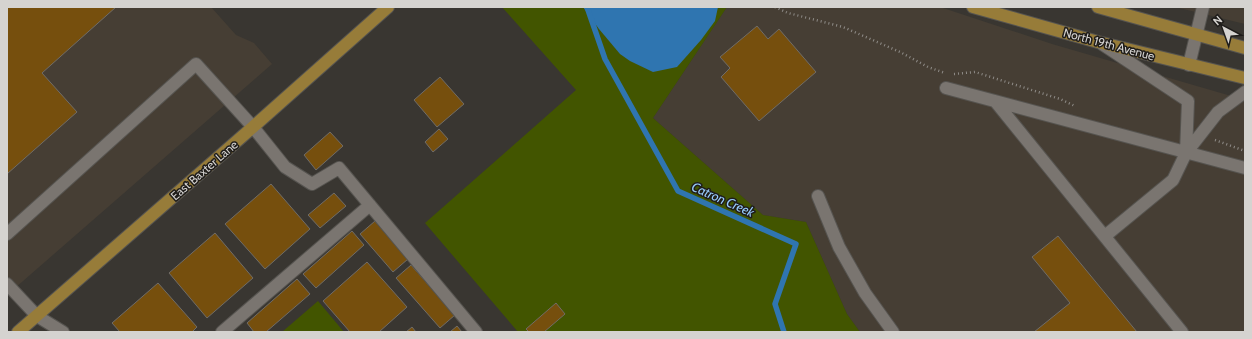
<svg xmlns="http://www.w3.org/2000/svg" width="1252" height="339" font-family="Cabin,sans-serif">
<rect width="100%" height="100%" fill="#393631"/>
<path fill="#463e34" d="M 7,7 L 211,7 L 236,35 L 254,43 L 272,64 L 7,295 Z
M 727,7 L 940,7 L 1052,44 L 1245,100 L 1245,332 L 860,332 L 847,314 L 806,222 L 763,215 L 653,118 Z
M 1175,7 L 1245,7 L 1245,24 Z"/>
<path fill="#425500" d="M 502,7 L 727,7 L 653,118 L 763,215 L 806,222 L 847,314 L 860,332 L 518,332 L 425,223 L 576,90 Z
M 318,301 L 344,332 L 282,332 Z"/>
<path fill="#2f75b0" d="M 583,7 L 718,7 L 715,21 L 701,40 L 677,67 L 653,72 L 630,61 L 620,54 L 599,29 Z"/>
<g fill="none" stroke-linecap="round" stroke-linejoin="round">
<path stroke="#2f75b0" stroke-width="5.5" d="M 587,7 L 605,59 L 678,191 L 796,244 L 775,304 L 784,332"/>
</g>
<path fill="#764f0d" stroke="#706c67" d="M 7,7 L 116,7 L 42,73 L 77,112 L 7,174 Z
M 757,26 L 768,39 L 779,29 L 816,72 L 759,121 L 721,77 L 730,68 L 720,57 Z
M 440,77 L 464,104 L 437,127 L 414,100 Z
M 439,129 L 448,139 L 433,152 L 425,142 Z
M 330,132 L 343,146 L 316,170 L 304,155 Z
M 271,184 L 310,229 L 265,269 L 225,224 Z
M 334,193 L 346,206 L 320,228 L 308,215 Z
M 375,221 L 408,259 L 393,272 L 360,234 Z
M 352,231 L 364,245 L 316,288 L 303,274 Z
M 215,233 L 253,278 L 207,318 L 169,273 Z
M 1058,236 L 1137,332 L 1034,332 L 1070,303 L 1032,257 Z
M 367,262 L 407,307 L 379,332 L 350,332 L 323,301 Z
M 411,265 L 455,315 L 440,328 L 396,278 Z
M 297,279 L 310,294 L 266,332 L 254,332 L 247,323 Z
M 158,283 L 197,327 L 192,332 L 120,332 L 112,323 Z
M 556,303 L 565,314 L 544,332 L 529,332 L 526,329 Z
M 457,326 L 462,332 L 450,332 Z
M 412,327 L 416,332 L 406,332 Z"/>
<g fill="none" stroke-linecap="round" stroke-linejoin="round">
<g stroke="#565450" stroke-width="14">
<path id="minor" d="M 1102,44 L 1188,101 L 1186,153
M 1189,65 L 1203,7
M 946,88 L 1245,168
M 995,101 L 1182,332
M 818,196 L 839,247 L 865,293 L 893,332
M 7,234 L 196,64 L 253,127 L 285,167 L 312,184 L 339,168 L 476,332
M 1105,236 L 1173,180 L 1186,153 L 1218,112 L 1245,92
M 7,284 L 37,316 L 63,332
M 222,332 L 370,205"/>
</g>
<g stroke="#565450" stroke-width="14">
<path id="major" d="M 973,7 L 1098,42 L 1245,78
M 1098,7 L 1245,48
M 18,332 L 253,127 L 388,7"/>
</g>
<path stroke="#8f8c88" stroke-width="2.5" stroke-dasharray="1 3" stroke-linecap="butt" d="M 775,7 L 788,13 L 843,27 L 900,52 L 928,67 L 945,73
M 954,74 L 975,72 L 1060,99 L 1075,106
M 1215,140 L 1245,151"/>
<use href="#minor" stroke="#7a7570" stroke-width="12"/>
<use href="#major" stroke="#977c39" stroke-width="12"/>
</g>
<g text-anchor="middle" dominant-baseline="central" stroke-width="3" stroke-linejoin="round" paint-order="stroke">
<g font-size="12" fill="#d5d3d0" stroke="#1f1d1b">
<text transform="translate(1109 44) rotate(15)">North 19th Avenue</text>
<text transform="translate(204 170) rotate(-41)">East Baxter Lane</text>
</g>
<g font-size="13" font-style="italic" fill="#98ccfc" stroke="#1f1d1b">
<text transform="translate(723 199) rotate(24)">Catron Creek</text>
</g>
</g>
<rect width="1252" height="339" fill="none" stroke="#d5d3d0" stroke-width="16"/>
<g transform="translate(1224 28) rotate(319)" stroke="#1f1d1b" stroke-width="3" paint-order="stroke">
<path d="M0-3L7 15L0 10L-7 15Z" fill="#d5d3d0"/>
<text y="-6" font-size="11" font-weight="bold" text-anchor="middle" fill="#d5d3d0">N</text>
</g>
</svg>
